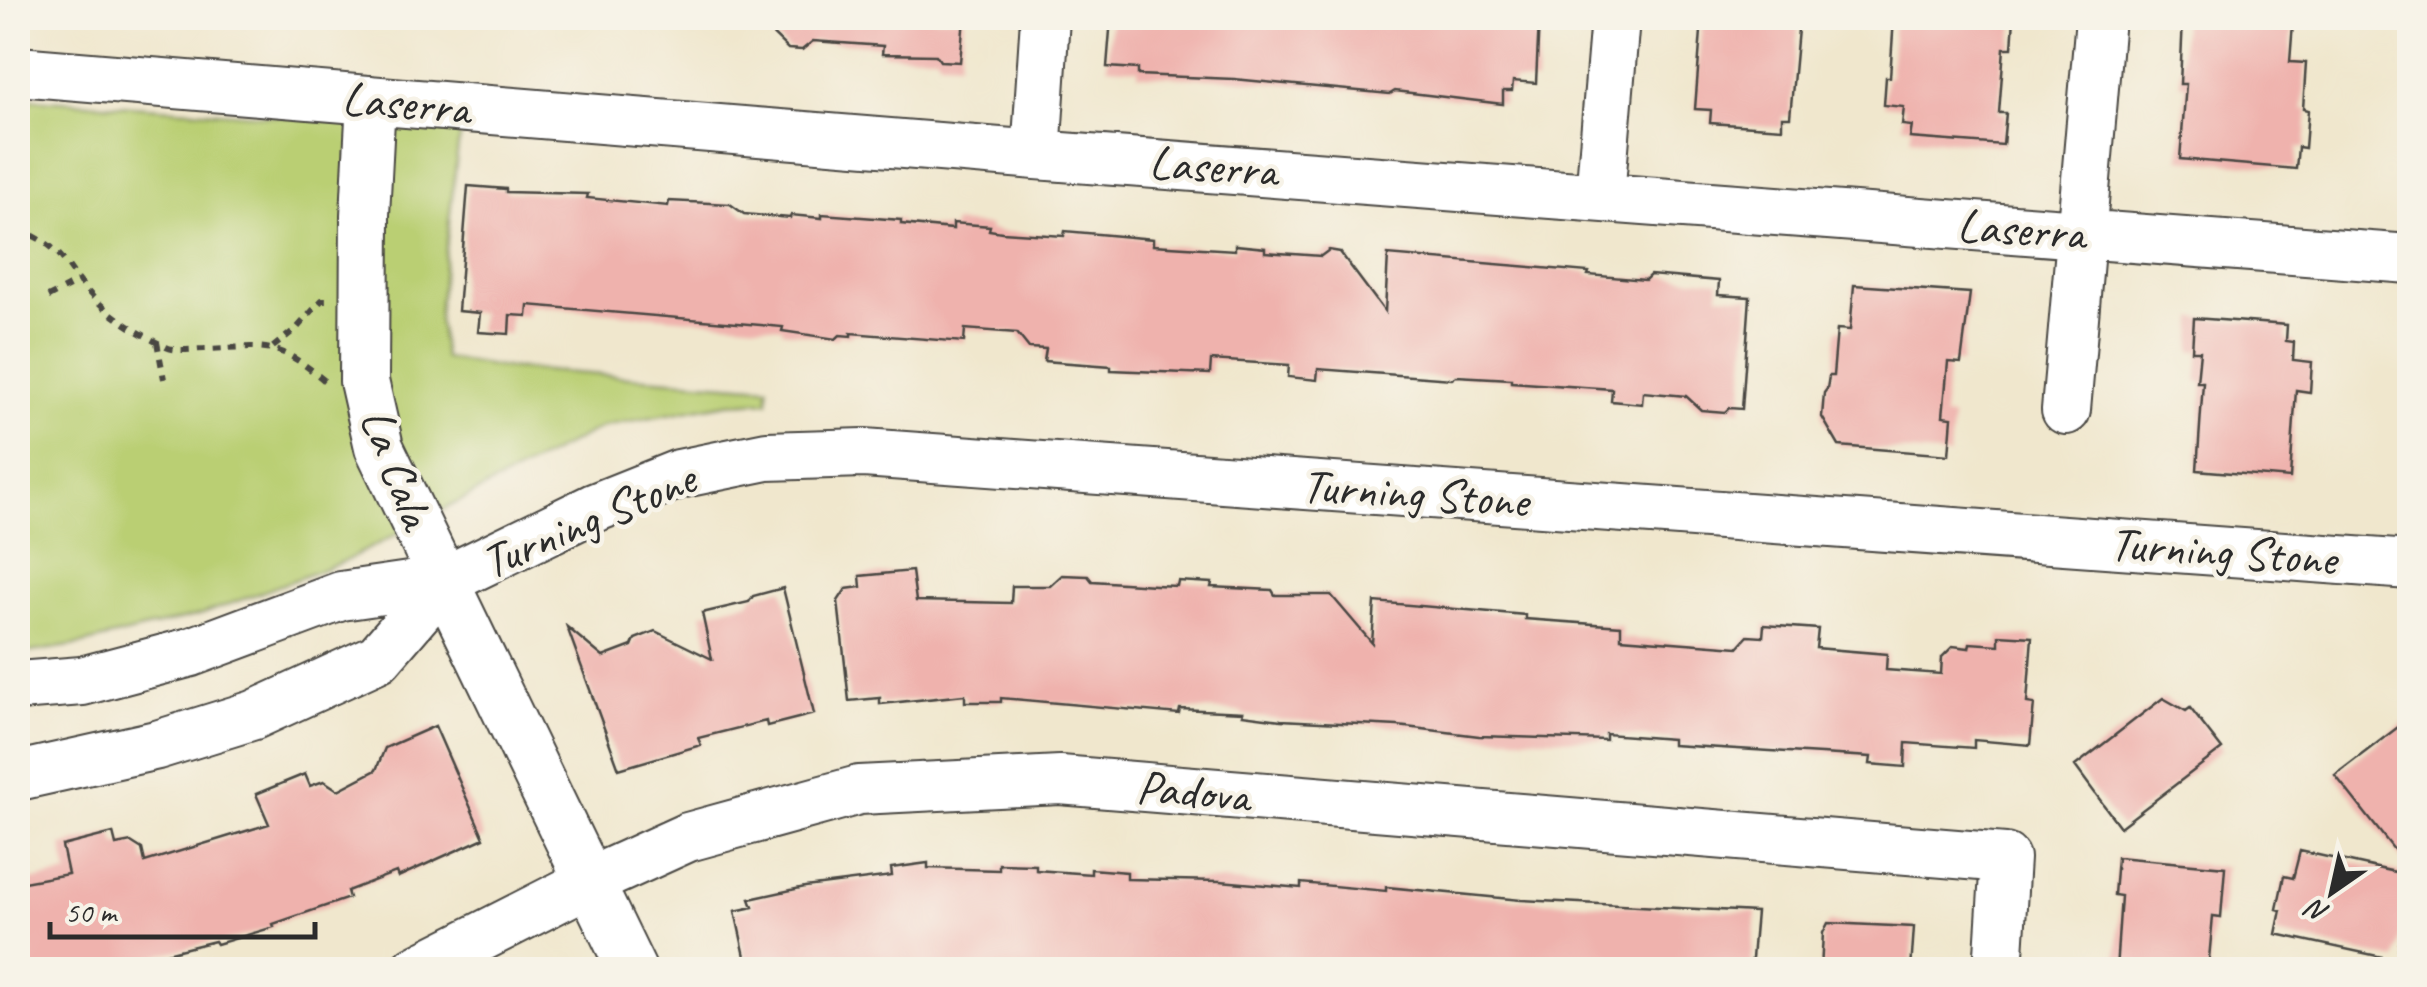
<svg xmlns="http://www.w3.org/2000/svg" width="2427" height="987" font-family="Caveat,sans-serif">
<rect width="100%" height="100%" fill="#f7f3e8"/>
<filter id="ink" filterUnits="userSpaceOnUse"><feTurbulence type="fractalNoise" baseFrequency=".01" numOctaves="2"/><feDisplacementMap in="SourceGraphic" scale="20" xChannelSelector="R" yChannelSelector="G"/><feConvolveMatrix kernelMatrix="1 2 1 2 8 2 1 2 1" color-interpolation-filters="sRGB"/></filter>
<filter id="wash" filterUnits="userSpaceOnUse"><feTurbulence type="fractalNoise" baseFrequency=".0048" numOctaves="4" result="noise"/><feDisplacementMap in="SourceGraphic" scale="40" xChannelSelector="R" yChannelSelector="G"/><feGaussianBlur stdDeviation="2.25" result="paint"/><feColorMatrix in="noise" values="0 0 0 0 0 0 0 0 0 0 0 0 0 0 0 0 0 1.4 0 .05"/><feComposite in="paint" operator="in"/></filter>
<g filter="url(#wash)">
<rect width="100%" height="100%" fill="#f0e7cd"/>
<path fill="#bacf73" stroke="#727d4f" stroke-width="2.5" d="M 18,98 L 460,129 L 438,315 L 444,358 L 506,368 L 768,387 L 768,401 L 728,403 L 604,426 L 345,561 L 203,614 L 83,644 L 18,654 Z"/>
<g id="blocks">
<path fill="#efb2ad" d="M 756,18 L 964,18 L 960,62 L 940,61 L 936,55 L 882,54 L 883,46 L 813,41 L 802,50 L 788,49 Z
M 1111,18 L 1539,18 L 1536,83 L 1513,81 L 1512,91 L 1503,91 L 1503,104 L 1395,91 L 1390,94 L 1234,79 L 1138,75 L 1138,69 L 1107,67 Z
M 1702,18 L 1799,18 L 1790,117 L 1782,117 L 1782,128 L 1710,123 L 1711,110 L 1695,109 Z
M 1894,18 L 2014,18 L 2012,48 L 2004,48 L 1999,113 L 2006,113 L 2003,145 L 1910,138 L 1912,126 L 1902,125 L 1904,107 L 1884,105 L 1886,77 L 1890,77 Z
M 2183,18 L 2293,23 L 2290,62 L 2306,63 L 2303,109 L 2308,110 L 2305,148 L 2298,147 L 2296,169 L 2180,159 L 2186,84 L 2180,84 Z
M 468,186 L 506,189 L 506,192 L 588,194 L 587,198 L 668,206 L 669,201 L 730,204 L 744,214 L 790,218 L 791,215 L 822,218 L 822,214 L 901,220 L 901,224 L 953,229 L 953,223 L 990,226 L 989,230 L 1002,232 L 1064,236 L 1065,231 L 1153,239 L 1153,245 L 1235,250 L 1235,245 L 1265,248 L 1265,252 L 1321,256 L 1329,250 L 1340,252 L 1385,312 L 1388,255 L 1589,272 L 1588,275 L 1645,280 L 1650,275 L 1719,281 L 1718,295 L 1750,297 L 1742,409 L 1729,408 L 1725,412 L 1701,410 L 1686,396 L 1643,392 L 1642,404 L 1611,401 L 1612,389 L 1511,382 L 1511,379 L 1456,376 L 1452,379 L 1318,369 L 1317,380 L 1288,377 L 1289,365 L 1211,360 L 1210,374 L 1111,370 L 1111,366 L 1044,361 L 1046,349 L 1029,348 L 1017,333 L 965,329 L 964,342 L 851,333 L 851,336 L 840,335 L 836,339 L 782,331 L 783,327 L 528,305 L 527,316 L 510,315 L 509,334 L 478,332 L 480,313 L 458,311 Z
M 1854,285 L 1970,293 L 1961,363 L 1948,362 L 1943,416 L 1952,417 L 1949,455 L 1839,446 L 1822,417 L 1824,393 L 1827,389 L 1829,376 L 1833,376 L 1837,329 L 1850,330 Z
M 2194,318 L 2287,325 L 2286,341 L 2294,342 L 2293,360 L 2312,362 L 2310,392 L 2296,390 L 2290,478 L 2197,470 L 2203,382 L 2197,382 L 2200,351 L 2192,351 Z
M 912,571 L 916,601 L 1011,603 L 1012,586 L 1050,586 L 1062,575 L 1088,576 L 1092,581 L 1155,585 L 1177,586 L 1178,581 L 1212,583 L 1211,587 L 1272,590 L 1275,595 L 1331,595 L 1372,643 L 1375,602 L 1525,615 L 1525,619 L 1621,626 L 1621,638 L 1738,647 L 1748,636 L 1763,637 L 1764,625 L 1818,629 L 1816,648 L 1887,654 L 1886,670 L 1941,674 L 1942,657 L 1953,646 L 1969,648 L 1970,643 L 1999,645 L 1999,635 L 2032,637 L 2027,703 L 2034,704 L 2030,745 L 1974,740 L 1974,748 L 1906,743 L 1905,767 L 1870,764 L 1871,757 L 1672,745 L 1672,739 L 1606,734 L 1606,740 L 1479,736 L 1398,726 L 1281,720 L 1242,715 L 1243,712 L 1180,709 L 1179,714 L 1001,698 L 1001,702 L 965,702 L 965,695 L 880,704 L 880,698 L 849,701 L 838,601 L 846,589 L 861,587 L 860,576 Z
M 783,588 L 814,714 L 767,726 L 766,721 L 698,738 L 701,745 L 619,769 L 567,627 L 603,657 L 632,646 L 635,639 L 655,631 L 712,659 L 702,613 L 749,602 L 753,596 Z
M 2163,698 L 2186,711 L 2190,708 L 2222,749 L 2120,827 L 2075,766 Z
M 2410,718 L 2410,870 L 2335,775 Z
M 435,726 L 484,838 L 398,877 L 396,872 L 347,891 L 349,898 L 273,924 L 274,927 L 217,944 L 215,941 L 99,970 L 18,970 L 18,883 L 68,874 L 62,846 L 113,833 L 116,845 L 131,842 L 142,849 L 145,862 L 269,824 L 256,794 L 305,774 L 310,786 L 324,781 L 338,790 L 376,770 L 385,748 Z
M 2300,851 L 2409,875 L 2405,895 L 2408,896 L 2396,960 L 2276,934 L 2281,910 L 2277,909 L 2284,876 L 2293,878 Z
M 2117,857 L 2225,867 L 2221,917 L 2213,916 L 2208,970 L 2116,970 L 2121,896 L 2114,895 Z
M 928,863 L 928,868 L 999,870 L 999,864 L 1036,865 L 1036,870 L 1091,874 L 1091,869 L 1127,872 L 1127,879 L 1220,881 L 1301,888 L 1301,883 L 1386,891 L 1386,887 L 1521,900 L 1756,912 L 1751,970 L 748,970 L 735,911 L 753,907 L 750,899 L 805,887 L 892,876 L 891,868 Z
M 1828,923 L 1914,927 L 1911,970 L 1821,970 L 1823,933 Z"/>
</g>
</g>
<g filter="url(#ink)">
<use href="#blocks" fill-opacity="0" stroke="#494743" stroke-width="2.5"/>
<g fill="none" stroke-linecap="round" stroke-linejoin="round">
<g stroke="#494743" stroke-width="52">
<path id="minor" d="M 18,71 L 1036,155 L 2410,259
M 371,100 L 365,215 L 364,381 L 379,447 L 632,970
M 1036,155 L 1045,18
M 1600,196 L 1615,18
M 2066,410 L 2100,18
M 18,686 L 82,681 L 191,652 L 341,596 L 444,581 L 594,508 L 679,474 L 767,456 L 864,453 L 2410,565
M 18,776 L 157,745 L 254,715 L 378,658 L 444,581
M 416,970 L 589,882 L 688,837 L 859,790 L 1060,780 L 2005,858 L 1998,970"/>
</g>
<path stroke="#494743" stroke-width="6" stroke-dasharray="8 8" stroke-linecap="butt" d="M 18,229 C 69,249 62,267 96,300 C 115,319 142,335 166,347 C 177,352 192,349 204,349 C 266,347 275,339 325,381
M 48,297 L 81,280
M 157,342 L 164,379
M 273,347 L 297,328 L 322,300 L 326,300"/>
<use href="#minor" stroke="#fff" stroke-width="48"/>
</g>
</g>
<g text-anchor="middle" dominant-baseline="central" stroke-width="9" stroke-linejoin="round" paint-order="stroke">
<g font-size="48" fill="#2b2b2b" stroke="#f7f3e8">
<text transform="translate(406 103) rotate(5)">Laserra</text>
<text transform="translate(1213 166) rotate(4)">Laserra</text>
<text transform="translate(2021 229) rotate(4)">Laserra</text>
<text transform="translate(397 468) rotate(69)">La Cala</text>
<text transform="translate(1415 493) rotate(4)">Turning Stone</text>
<text transform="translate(588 520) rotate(-23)">Turning Stone</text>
<text transform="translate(2223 551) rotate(4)">Turning Stone</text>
<text transform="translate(1193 791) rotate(5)">Padova</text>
</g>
</g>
<rect width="2427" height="987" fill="none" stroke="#f7f3e8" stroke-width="60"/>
<g transform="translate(2332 892) rotate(214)" stroke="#f7f3e8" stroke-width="8" paint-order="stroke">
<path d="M0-8L18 38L0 25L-18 38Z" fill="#2b2b2b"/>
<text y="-15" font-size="28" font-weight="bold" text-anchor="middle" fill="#2b2b2b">N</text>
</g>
<path d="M50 922v15h265v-15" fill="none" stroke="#2b2b2b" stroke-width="5"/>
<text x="65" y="922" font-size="30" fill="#2b2b2b" stroke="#f7f3e8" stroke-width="8" paint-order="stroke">50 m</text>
</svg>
